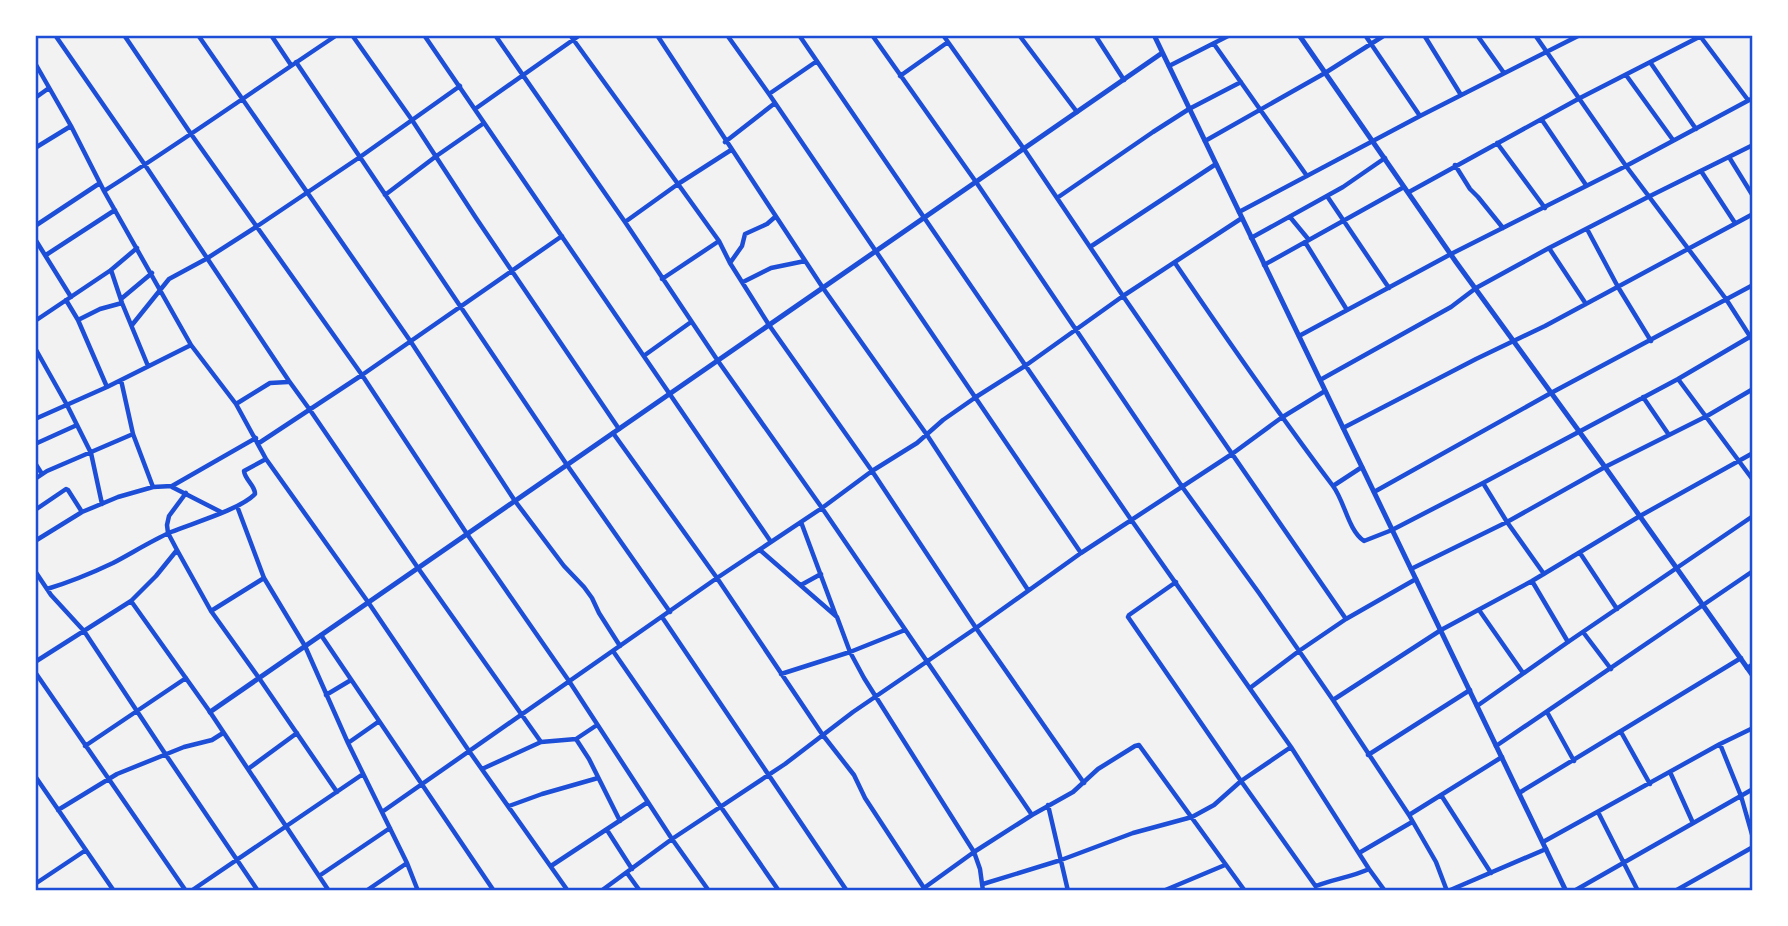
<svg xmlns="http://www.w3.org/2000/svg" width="1788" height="926" font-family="'Work Sans',sans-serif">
<rect width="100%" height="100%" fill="#f2f2f2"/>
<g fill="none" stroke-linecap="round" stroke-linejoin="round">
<path stroke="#1d4ed8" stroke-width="4.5" d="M 55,35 L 145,165 L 289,381 L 310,410 L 418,568 L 541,742
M 124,35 L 191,134 L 362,375 L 467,534 L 569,681 L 672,839 L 709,891
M 198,35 L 411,342 L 515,501 L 564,566 L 584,587 L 592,598 L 599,613 L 620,646
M 271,35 L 291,65
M 352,35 L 412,120 L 476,218 L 619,429
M 424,35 L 771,542
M 495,35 L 625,222 L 718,361 L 822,508 L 1032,815
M 570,35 L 678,184 L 625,222
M 657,35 L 823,288 L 927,435 L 1028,590
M 727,35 L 769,94 L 1081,553
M 799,35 L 1132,521 L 1291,747 L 1369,869 L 1385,891
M 872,35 L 976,182 L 1183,488 L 1259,593 L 1333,700 L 1409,815 L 1436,862 L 1447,891
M 943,35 L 1024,149 L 1123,296 L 1346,619
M 1019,35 L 1077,112
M 1095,35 L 1124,80
M 1365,35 L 1420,116
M 1424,35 L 1461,95
M 1477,35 L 1504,73
M 1535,35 L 1626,166 L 1726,299 L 1753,341
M 1700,36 L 1748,100
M 1214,44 L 1307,176
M 296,62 L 567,465 L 670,612
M 1650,62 L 1696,129
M 35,63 L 71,126 L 104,191 L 191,345 L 236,404 L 266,459 L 368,602 L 469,751 L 568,891
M 1169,66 L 1230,35
M 1626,75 L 1673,140
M 900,76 L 948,42
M 769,94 L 817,61
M 35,98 L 49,88
M 475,109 L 580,35
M 1542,120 L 1586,185
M 1205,141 L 1325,73 L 1385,35
M 725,142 L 775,103
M 1497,143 L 1545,208
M 35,148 L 71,126
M 731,150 L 678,184 L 719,241 L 730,263 L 769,325 L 872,471 L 976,628 L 1084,783
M 1729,157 L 1753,196
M 1455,165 L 1470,189 L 1478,197 L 1503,228
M 1701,171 L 1735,223
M 104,191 C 183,141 259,87 337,35
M 1409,192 L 1580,98 L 1703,35
M 385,195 L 435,157 L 484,123
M 1327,196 L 1389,288
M 1057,198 L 1153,132 L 1189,109 L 1241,82
M 1239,212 L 1420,116 L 1580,35
M 1290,217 L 1309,240
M 35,226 L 100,183
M 1587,229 L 1618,287 L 1651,341
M 1251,238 L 1343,187 L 1385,158
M 35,239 L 71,297
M 1305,242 L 1347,310
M 1090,247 L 1216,164
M 1549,248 L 1586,304
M 46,255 L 115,210
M 730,263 L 742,246 L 745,234 L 767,224 L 775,217
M 1175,263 C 1226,338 1278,413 1333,486 C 1345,502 1348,530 1364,541 L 1392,530 L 1483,483 L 1678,379 L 1753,335
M 1264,265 L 1404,187
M 111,270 L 122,303 L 148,366
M 662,279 L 719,241
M 743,282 L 771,268 L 805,261
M 121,299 L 152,273
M 66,300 L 78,320 L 107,387
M 78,320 L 100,309 L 122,303
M 35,321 L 111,270 L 137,248
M 132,325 L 169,279 L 206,259 L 256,227 L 360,157 L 460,86
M 1299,336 L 1451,254 L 1626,166 L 1753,98
M 35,348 L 67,405 L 91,453 L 102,504
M 645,355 L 691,322
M 1678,379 L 1753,480
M 121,380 L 133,434 L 153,487
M 1320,380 L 1451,307 L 1476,288 L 1549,248 L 1648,197 L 1753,145
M 1643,397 L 1669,435
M 236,404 L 270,383 L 288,382
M 35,419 L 107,387 L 191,345
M 1343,428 L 1476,359 L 1545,326 L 1753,214
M 613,433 L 717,578 L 822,734 L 854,775 L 865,798 L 924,888 L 974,852 L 1032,815 L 1073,792 L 1098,769 L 1135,746 L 1139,745 L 1245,891
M 259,443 L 362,375 L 562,236
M 35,444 L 77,425
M 35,463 L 42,474
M 35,479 L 47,471 L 133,434
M 1483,483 L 1507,522 L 1544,574
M 1333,486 L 1362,467
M 172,487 L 221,512
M 1374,492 L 1551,393 L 1753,285
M 186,493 L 169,516 L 167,525 L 168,533 L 177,550 L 211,611 L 259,678 L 337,792
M 237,506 L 264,578 L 305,646 L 348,743 L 407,863 L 418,891
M 35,510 L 66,489 L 68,490 L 82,512
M 801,522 L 836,616
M 35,541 L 82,512 L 118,497 L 153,487 L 172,486 L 256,438
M 760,550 L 837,617 L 850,652 L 864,678 L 974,852 L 980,869 L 983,891
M 1580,553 L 1617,609
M 1411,569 L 1507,522 L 1605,467 L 1707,416 L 1753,389
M 35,571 L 51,595 L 84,631 L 166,755 L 258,891
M 1532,581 L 1568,642
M 1176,582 L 1129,615 L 1128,617 L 1241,781 L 1319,891
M 801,585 L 821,574
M 47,589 C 70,582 92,573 113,563 C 132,553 151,541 171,532 C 193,523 239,510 255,494 C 255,485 245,480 244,471 L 266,459
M 131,601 L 210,712 L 329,891
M 1479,610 L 1523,673
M 211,611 L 264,578
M 662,617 L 847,891
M 1583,632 L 1611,669
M 321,635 L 494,891
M 613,651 L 779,891
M 35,662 L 131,601 L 156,576 L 177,550
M 1747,668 L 1753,664
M 35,672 L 186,891
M 781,674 L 850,652 L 905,630
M 1250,688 L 1299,651 L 1346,619 L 1416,579
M 326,695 L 351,680
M 1333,700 L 1441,630 L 1532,581 L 1640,516 L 1753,453
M 1477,706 L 1568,642 L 1753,516
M 1547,712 L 1574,761
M 1621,732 L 1650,784
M 576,739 L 589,759 L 620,821
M 348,743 L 378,722
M 1720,744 L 1741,796 L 1753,838
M 85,746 L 186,678
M 1496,746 L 1753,571
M 1368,755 L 1470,690
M 248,769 L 297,733
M 482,769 L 541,742 L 576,739 L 597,725
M 1670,772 L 1693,823
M 35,776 L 114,891
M 1519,793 L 1741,658
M 1441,795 L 1491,873
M 1048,805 L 1068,891
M 509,806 L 542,794 L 598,778
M 58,810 L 117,774 L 184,747 L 212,740 L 223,733
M 382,812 L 717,578 L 822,508 L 872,471 L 917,443 L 943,420 L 976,397 L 1025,366 L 1123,296 L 1242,218
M 1598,812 L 1638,891
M 1409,815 L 1502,757
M 607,830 L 632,869
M 1543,842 L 1720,744 L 1753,728
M 1359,853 L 1412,822
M 551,866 L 648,802
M 627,873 L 640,891
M 319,876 L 390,828
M 35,884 L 86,850
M 983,884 L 1061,860 L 1133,833 L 1192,817 L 1214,805 L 1241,781 L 1291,747
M 1316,886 C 1334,879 1352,877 1369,869
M 191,891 L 363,774
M 366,891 L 407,863
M 601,891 L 672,839 L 785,764 L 853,712 L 976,628 L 1081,553 L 1232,454 L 1281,418 L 1325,391
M 1163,891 L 1225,865
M 1448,891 L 1546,849
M 1574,891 L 1753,789
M 1675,891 L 1753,847"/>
<path stroke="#1d4ed8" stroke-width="5" d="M 1154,35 L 1566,891
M 1299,35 L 1456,262 L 1605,467 L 1753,676
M 210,712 L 1162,53"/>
</g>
<rect width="1788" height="926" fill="none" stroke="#ffffff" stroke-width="74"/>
<rect x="37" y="37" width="1714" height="852" fill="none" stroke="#1d4ed8" stroke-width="2.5"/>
</svg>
